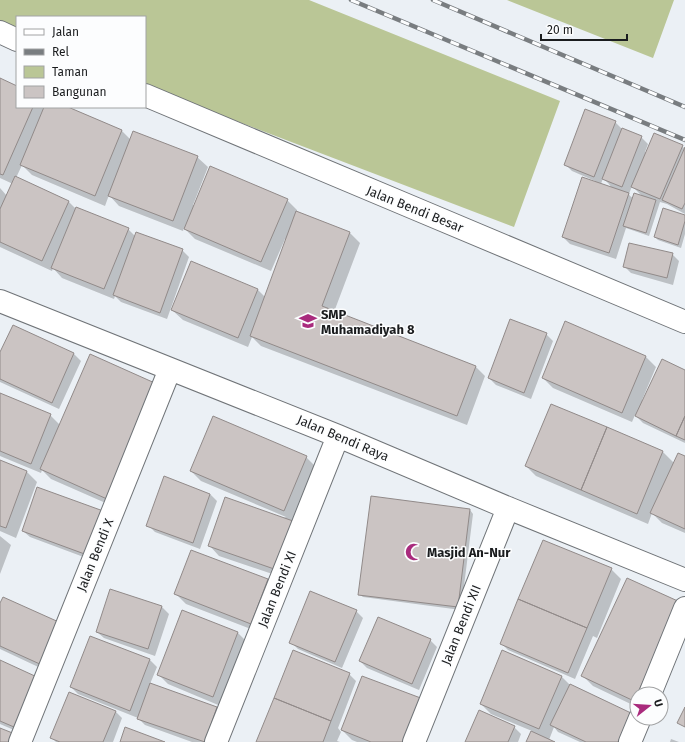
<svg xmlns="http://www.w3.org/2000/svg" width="685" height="742" font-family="'Fira Sans',sans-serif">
<rect width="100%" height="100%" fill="#ebf0f5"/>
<path fill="#bac696" d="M 0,0 L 309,0 L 560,101 L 514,227 L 145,86 L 145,17 L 17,17 L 17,37 L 0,30 Z
M 507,0 L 674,0 L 653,58 Z"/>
<path fill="#0003" fill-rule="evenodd" d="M 0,79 L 17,87 L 17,107 L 66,107 L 121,130 L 131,140 L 197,157 L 208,167 L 193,205 L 287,200 L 297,210 L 297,212 L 350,233 L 360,243 L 334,312 L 475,366 L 485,376 L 467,425 L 261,346 L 252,337 L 248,347 L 183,320 L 172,310 L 257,289 L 265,297 L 287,240 L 285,239 L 271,271 L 195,239 L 184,228 L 183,231 L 119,206 L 109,195 L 105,206 L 32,175 L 22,165 L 16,178 L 69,202 L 76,209 L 128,229 L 135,236 L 182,250 L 189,257 L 167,319 L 121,302 L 115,296 L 114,299 L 62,278 L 53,268 L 52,271 L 0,247 L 0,188 L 7,196 L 13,184 L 0,178 Z
M 615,122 L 623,130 L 641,137 L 648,144 L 645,152 L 647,153 L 682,146 L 685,149 L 685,214 L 667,204 L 660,202 L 649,236 L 626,228 L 616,259 L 570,244 L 563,237 L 595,181 L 572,171 L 565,164 ZM 603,178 L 608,183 L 613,189 L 601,184 ZM 632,186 L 642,196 L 633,198 L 630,196 L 629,194 Z
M 685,216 L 685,234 L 681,248 L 658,240 L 655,237 Z
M 672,254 L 679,261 L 673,285 L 631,273 L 624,266 Z
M 566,323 L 646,357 L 656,367 L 642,400 L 643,401 L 685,371 L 685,443 L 643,423 L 635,415 L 632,422 L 553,388 L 543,378 Z
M 13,326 L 74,354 L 81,361 L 59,409 L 0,382 L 0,355 Z
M 546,334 L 553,341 L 531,399 L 496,385 L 489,378 Z
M 0,394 L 50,415 L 60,425 L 117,508 L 51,479 L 42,470 L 41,473 L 0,456 Z
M 551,405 L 663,452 L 674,463 L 685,458 L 685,533 L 662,523 L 652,513 L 648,524 L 536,476 L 526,466 Z
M 306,457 L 316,467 L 287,579 L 219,556 L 209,545 L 286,517 L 201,481 L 191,471 Z
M 0,461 L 27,472 L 37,482 L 16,538 L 0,531 Z
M 165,478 L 210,494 L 217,501 L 200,549 L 155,532 L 148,525 Z
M 38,488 L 97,562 L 30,537 L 23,531 Z
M 372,498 L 470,510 L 473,514 L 461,610 L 363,597 L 359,594 Z
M 0,536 L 11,545 L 0,574 Z
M 611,569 L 621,579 L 597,638 L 593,636 L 575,679 L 508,650 L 501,643 Z
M 627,579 L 652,694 L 637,694 L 637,707 L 593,686 L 583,676 Z
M 267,580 L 277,590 L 261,633 L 186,604 L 176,594 Z
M 0,606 L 49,672 L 0,649 Z
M 162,607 L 169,614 L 155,656 L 104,638 L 97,632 Z
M 356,611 L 363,618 L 342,668 L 298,649 L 291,642 Z
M 238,633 L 248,643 L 223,707 L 168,684 L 158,674 Z
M 91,637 L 150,660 L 157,667 L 150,684 L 216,708 L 223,715 L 214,742 L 192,742 L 145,725 L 138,718 L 78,694 L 71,687 Z
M 430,640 L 437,647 L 419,690 L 367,668 L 360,661 Z
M 0,662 L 21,733 L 0,724 Z
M 349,674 L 356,681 L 338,728 L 341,732 L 337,741 L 340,742 L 257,742 Z
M 561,676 L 569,684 L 631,714 L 628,742 L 580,742 L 558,732 L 554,727 L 549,740 L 553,742 L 527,742 L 532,731 L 491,714 L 481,704 Z
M 115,711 L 122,718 L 113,742 L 56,742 L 52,738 Z
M 514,727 L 521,734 L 518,742 L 466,742 Z
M 342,730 L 423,742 L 357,742 L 352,740 Z
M 671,739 L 679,742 L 670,742 Z"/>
<path fill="#cbc4c3" stroke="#918a89" d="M 0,78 L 17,86 L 17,107 L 33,107 L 3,175 L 0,174 Z
M 44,107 L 68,107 L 122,130 L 95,196 L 20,165 Z
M 585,109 L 616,121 L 594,177 L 564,165 Z
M 622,128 L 642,136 L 622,187 L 602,179 Z
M 133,131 L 198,156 L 173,221 L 108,196 Z
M 654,133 L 683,145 L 660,199 L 631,187 Z
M 685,147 L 685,203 L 682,209 L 662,200 Z
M 210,166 L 288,199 L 261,262 L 184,229 Z
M 15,176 L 69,201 L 42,261 L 0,242 L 0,209 Z
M 582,177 L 629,193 L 609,253 L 562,237 Z
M 634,193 L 656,200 L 646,233 L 623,226 Z
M 76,207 L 129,228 L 104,289 L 51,268 Z
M 663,208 L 685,215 L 685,221 L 678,245 L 654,237 Z
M 296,211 L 350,232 L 322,306 L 476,366 L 457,416 L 250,336 Z
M 136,232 L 183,249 L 160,313 L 113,295 Z
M 629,243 L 673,253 L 667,278 L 623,267 Z
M 191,261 L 258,289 L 238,338 L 171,310 Z
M 510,319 L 547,333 L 524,393 L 488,378 Z
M 565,321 L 646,356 L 622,413 L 542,378 Z
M 13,325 L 74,353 L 52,403 L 0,379 L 0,352 Z
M 90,354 L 157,384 L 107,499 L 40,469 Z
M 662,359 L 685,370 L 685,416 L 676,436 L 635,416 Z
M 0,393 L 51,414 L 31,464 L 0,451 Z
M 551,404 L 607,427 L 581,490 L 525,466 Z
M 213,416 L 307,456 L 284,511 L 190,471 Z
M 685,416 L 685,440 L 676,436 Z
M 607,427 L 663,451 L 637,514 L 581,490 Z
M 678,453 L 685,456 L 685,529 L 650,513 Z
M 0,460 L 27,471 L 6,528 L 0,526 Z
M 164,476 L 210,494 L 193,543 L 146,526 Z
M 37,487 L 106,512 L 90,556 L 22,531 Z
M 371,496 L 470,509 L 458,607 L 358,595 Z
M 225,497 L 293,521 L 277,570 L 208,546 Z
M 543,540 L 612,568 L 587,628 L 518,599 Z
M 191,550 L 268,579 L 251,624 L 174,594 Z
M 627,578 L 680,602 L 634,701 L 581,676 Z
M 110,589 L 162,606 L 148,649 L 96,632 Z
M 310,591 L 357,610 L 335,662 L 289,643 Z
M 3,597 L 61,623 L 42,665 L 0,646 L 0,603 Z
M 518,599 L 587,628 L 568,673 L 500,644 Z
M 182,610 L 238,632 L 213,697 L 157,675 Z
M 378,617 L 431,639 L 412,684 L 359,661 Z
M 90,636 L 150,659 L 130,711 L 70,687 Z
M 293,650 L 350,673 L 331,721 L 274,698 Z
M 502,650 L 562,676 L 539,729 L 480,704 Z
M 0,660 L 37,677 L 14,727 L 0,721 Z
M 362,676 L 426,700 L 409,742 L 371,742 L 341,730 Z
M 150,683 L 217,707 L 205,742 L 137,719 Z
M 570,684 L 631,713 L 618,742 L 586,742 L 550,725 Z
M 69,692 L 116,711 L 103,742 L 60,742 L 50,738 Z
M 274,698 L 331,721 L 323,742 L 256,742 Z
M 685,707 L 685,727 L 677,723 Z
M 479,710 L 515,726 L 508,742 L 465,742 Z
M 125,727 L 165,742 L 120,742 Z
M 0,728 L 15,734 L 11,742 L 0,742 Z
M 531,731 L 555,742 L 526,742 Z"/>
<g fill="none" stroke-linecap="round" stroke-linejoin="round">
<g stroke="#707478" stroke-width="24">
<path id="street" d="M 0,32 L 17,40
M 145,95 C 324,172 506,245 685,322
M 0,301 L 338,436 L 508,508 L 685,580
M 650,694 L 685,608
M 20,742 L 170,369
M 216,742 L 338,436
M 414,742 L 508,508
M 630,742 L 640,718"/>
</g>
<use href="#street" stroke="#fff" stroke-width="22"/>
<g stroke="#797d80" stroke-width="4.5">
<path id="rail" d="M 351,0 L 685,140
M 433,0 L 685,107"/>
</g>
<use href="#rail" stroke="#fcfdfe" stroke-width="3" stroke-dasharray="9" stroke-linecap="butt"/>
</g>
<defs>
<g id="school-bare" transform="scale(1.38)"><path d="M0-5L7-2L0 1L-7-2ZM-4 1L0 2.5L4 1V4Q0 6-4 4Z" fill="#a92b7d" stroke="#fcfdfe" stroke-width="2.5" paint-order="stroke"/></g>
<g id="mosque-bare" transform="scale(1.38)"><path d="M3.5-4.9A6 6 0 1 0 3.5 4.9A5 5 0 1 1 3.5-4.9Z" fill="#a92b7d" stroke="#fcfdfe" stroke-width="2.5" paint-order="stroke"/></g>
</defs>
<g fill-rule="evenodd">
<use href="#school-bare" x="308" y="321"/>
<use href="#mosque-bare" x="414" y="552"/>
</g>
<g text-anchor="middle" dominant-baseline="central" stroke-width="3" stroke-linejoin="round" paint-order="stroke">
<g font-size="13" fill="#1a1c1e" stroke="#fcfdfe">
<text transform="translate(415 209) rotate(22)">Jalan Bendi Besar</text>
<text transform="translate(343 438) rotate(23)">Jalan Bendi Raya</text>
<text transform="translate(95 555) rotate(-68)">Jalan Bendi X</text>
<text transform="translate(277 589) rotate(-68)">Jalan Bendi XI</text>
<text transform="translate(461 625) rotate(-68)">Jalan Bendi XII</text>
</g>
<g font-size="13" font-weight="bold" fill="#1a1c1e" stroke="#fcfdfe" text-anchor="start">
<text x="321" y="314">SMP<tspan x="321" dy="15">Muhamadiyah 8</tspan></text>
<text x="427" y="552">Masjid An-Nur</text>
</g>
</g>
<rect x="16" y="16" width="130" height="92" fill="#fcfdfe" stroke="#a2a3a4"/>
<rect x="24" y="29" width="20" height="6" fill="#ffffff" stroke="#a2a3a4"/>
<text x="52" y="36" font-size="12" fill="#1a1c1e">Jalan</text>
<rect x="24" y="49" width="20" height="6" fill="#797d80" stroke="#a2a3a4"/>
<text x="52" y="56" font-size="12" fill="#1a1c1e">Rel</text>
<rect x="24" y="66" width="20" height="12" fill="#bac696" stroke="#a2a3a4"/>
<text x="52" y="76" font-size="12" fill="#1a1c1e">Taman</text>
<rect x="24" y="86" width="20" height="12" fill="#cbc4c3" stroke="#a2a3a4"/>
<text x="52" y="96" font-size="12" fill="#1a1c1e">Bangunan</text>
<g transform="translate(649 706) rotate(73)"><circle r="19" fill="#fcfdfe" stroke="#a2a3a4"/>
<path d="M0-3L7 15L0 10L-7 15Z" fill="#a92b7d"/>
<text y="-6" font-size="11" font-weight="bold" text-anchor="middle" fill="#1a1c1e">U</text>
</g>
<path d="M541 34v6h86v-6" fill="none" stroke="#1a1c1e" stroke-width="2"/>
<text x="547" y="34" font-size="12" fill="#1a1c1e" stroke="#fcfdfe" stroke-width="3" paint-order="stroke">20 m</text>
</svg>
